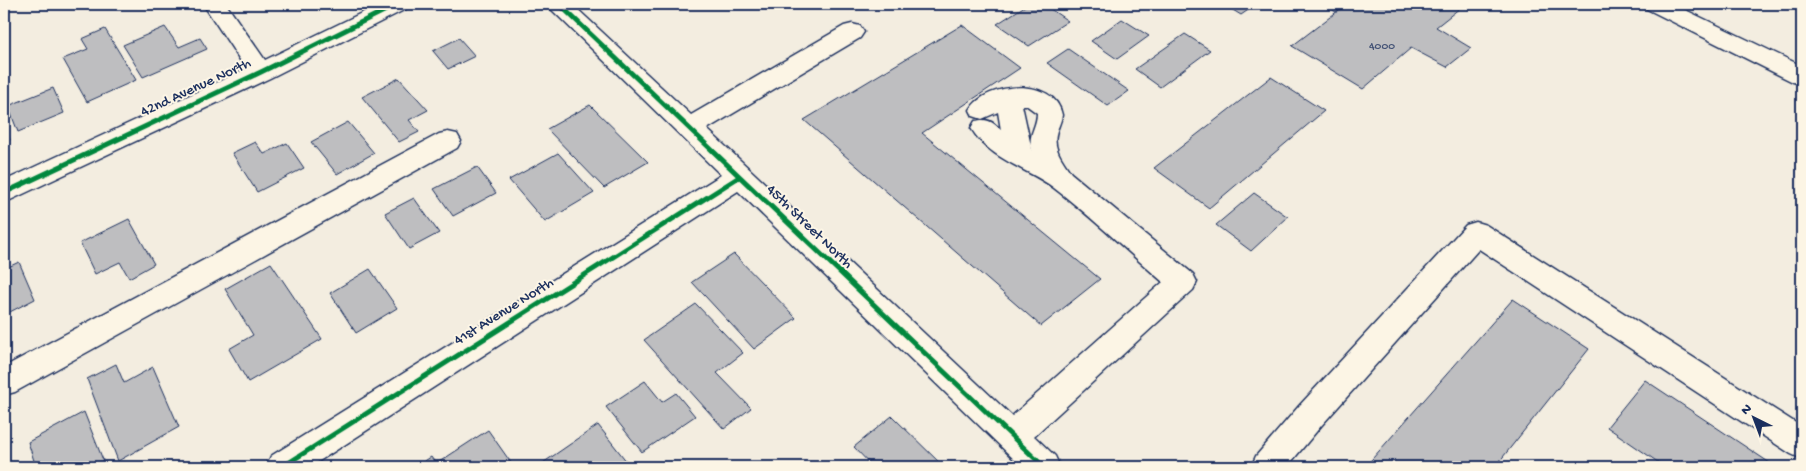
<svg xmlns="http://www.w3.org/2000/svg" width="1806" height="471" font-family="'Gochi Hand',sans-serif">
<rect width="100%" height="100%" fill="#f3ede0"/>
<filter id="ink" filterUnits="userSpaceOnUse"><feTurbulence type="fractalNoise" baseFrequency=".02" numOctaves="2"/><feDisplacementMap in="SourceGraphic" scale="10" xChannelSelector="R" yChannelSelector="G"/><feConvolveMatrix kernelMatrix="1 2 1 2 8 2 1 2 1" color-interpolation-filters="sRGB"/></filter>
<g filter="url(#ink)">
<path fill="#bebec0" stroke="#1b2f5e" d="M 1028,4 L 1043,4 L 1068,21 L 1029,46 L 997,24 Z
M 1223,4 L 1257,4 L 1241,15 Z
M 1322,4 L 1347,4 L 1336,12 Z
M 1347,4 L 1465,4 L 1436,27 L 1471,48 L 1447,67 L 1411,48 L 1363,89 L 1292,46 Z
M 1122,19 L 1149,36 L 1117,59 L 1091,41 Z
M 962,25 L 1020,68 L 922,133 L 1100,279 L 1041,326 L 804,120 Z
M 165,27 L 179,47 L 200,38 L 207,49 L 143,77 L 123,45 Z
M 105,29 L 136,80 L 87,102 L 63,59 L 88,49 L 82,39 Z
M 1185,34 L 1210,50 L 1160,87 L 1135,69 Z
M 459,38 L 475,56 L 448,69 L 433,51 Z
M 1068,49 L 1129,91 L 1108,106 L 1047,63 Z
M 1271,77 L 1324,111 L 1209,208 L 1154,168 Z
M 399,78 L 428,110 L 409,120 L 419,132 L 399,142 L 362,97 Z
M 53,88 L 64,113 L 18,132 L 8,106 Z
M 590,105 L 648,162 L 604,188 L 547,129 Z
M 348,122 L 374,153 L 337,174 L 311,142 Z
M 4,125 L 10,140 L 4,143 Z
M 255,142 L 264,154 L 287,143 L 304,168 L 257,192 L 232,153 Z
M 558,153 L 594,193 L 545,222 L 509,180 Z
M 477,167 L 496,193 L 453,216 L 434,189 Z
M 1254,193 L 1288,217 L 1251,251 L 1216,225 Z
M 414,198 L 439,233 L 409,249 L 385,213 Z
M 129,219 L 154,264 L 129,278 L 120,262 L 95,274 L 80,243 Z
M 734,254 L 796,318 L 754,349 L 692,282 Z
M 19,262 L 35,299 L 4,315 L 4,269 Z
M 271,263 L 322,339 L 248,382 L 229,349 L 253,335 L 225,289 Z
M 370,269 L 397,308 L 356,333 L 330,293 Z
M 1513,299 L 1589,349 L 1495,467 L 1365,467 Z
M 696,304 L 743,353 L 717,373 L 751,408 L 724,429 L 644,340 Z
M 116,364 L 124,383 L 153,367 L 179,427 L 118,461 L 87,379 Z
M 1645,380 L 1776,467 L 1665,467 L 1607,427 Z
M 645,381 L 662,402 L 676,393 L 695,416 L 642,452 L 606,407 Z
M 84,412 L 103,460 L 91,467 L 36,467 L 28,442 Z
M 892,416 L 944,467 L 873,467 L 854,447 Z
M 598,425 L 631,467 L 537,467 Z
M 488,430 L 514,467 L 415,467 L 431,457 L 436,464 Z"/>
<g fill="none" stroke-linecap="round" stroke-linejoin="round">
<g stroke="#1b2f5e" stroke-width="3">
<path id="minor" d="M 203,4 L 226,4 L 265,60 L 380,4 L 409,4 L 406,9 L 270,78 L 4,203 L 4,181 L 246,69 Z
M 548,4 L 572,4 L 691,115 L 844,26 L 852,24 L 860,26 L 864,32 L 860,38 L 707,129 L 1012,416 L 1163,282 C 1127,251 1092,217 1054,188 C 1027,168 989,159 971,128 L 975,121 C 987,118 992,121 1001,130 L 998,112 L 982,119 L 973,116 L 970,110 C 985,82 1055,76 1062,115 C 1061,123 1057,128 1056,135 C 1053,150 1064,162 1071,173 L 1193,274 L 1197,282 L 1193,290 L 1034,436 L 1055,456 L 1060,467 L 1022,467 L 738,191 L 310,467 L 266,467 L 271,456 L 721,175 L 551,9 ZM 1022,105 L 1026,105 L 1037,113 C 1037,128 1027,134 1032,151 Z
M 1644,4 L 1673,4 L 1802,66 L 1802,84 L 1793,82 L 1647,9 Z
M 448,132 L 457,134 L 461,141 L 457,148 L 15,392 L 4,395 L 4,367 L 439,134 Z
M 1476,222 L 1486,225 L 1802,427 L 1802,459 L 1791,454 L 1479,249 L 1321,426 L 1287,467 L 1251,467 L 1256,456 L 1299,406 L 1466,225 Z"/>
</g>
<use href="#minor" fill="#fcf5e5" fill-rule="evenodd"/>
<g stroke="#fcf5e5" stroke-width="8">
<path id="cycleway" d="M 559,4 L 1044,467
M 4,193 L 261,72 L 398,4
M 282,467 L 739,177"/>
</g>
<use href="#cycleway" stroke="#00873e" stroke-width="5"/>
</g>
</g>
<g text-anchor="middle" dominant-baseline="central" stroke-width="4" stroke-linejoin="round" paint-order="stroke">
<g font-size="12" fill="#445376">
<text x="1382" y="47">4000</text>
</g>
<g font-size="15" fill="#1b2f5e" stroke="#fcf5e5">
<text transform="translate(196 88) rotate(-25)">42nd Avenue North</text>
<text transform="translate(809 227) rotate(44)">45th Street North</text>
<text transform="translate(504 312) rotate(-32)">41st Avenue North</text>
</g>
</g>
<rect width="1806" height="471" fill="none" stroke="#fcf5e5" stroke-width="20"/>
<rect x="10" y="10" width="1786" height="451" fill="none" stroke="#1b2f5e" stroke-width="2" filter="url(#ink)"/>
<g transform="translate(1754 418) rotate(318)" stroke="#fcf5e5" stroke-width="4" paint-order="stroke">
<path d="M0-4L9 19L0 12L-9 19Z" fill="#1b2f5e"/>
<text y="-8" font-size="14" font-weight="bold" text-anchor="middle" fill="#1b2f5e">N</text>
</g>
</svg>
